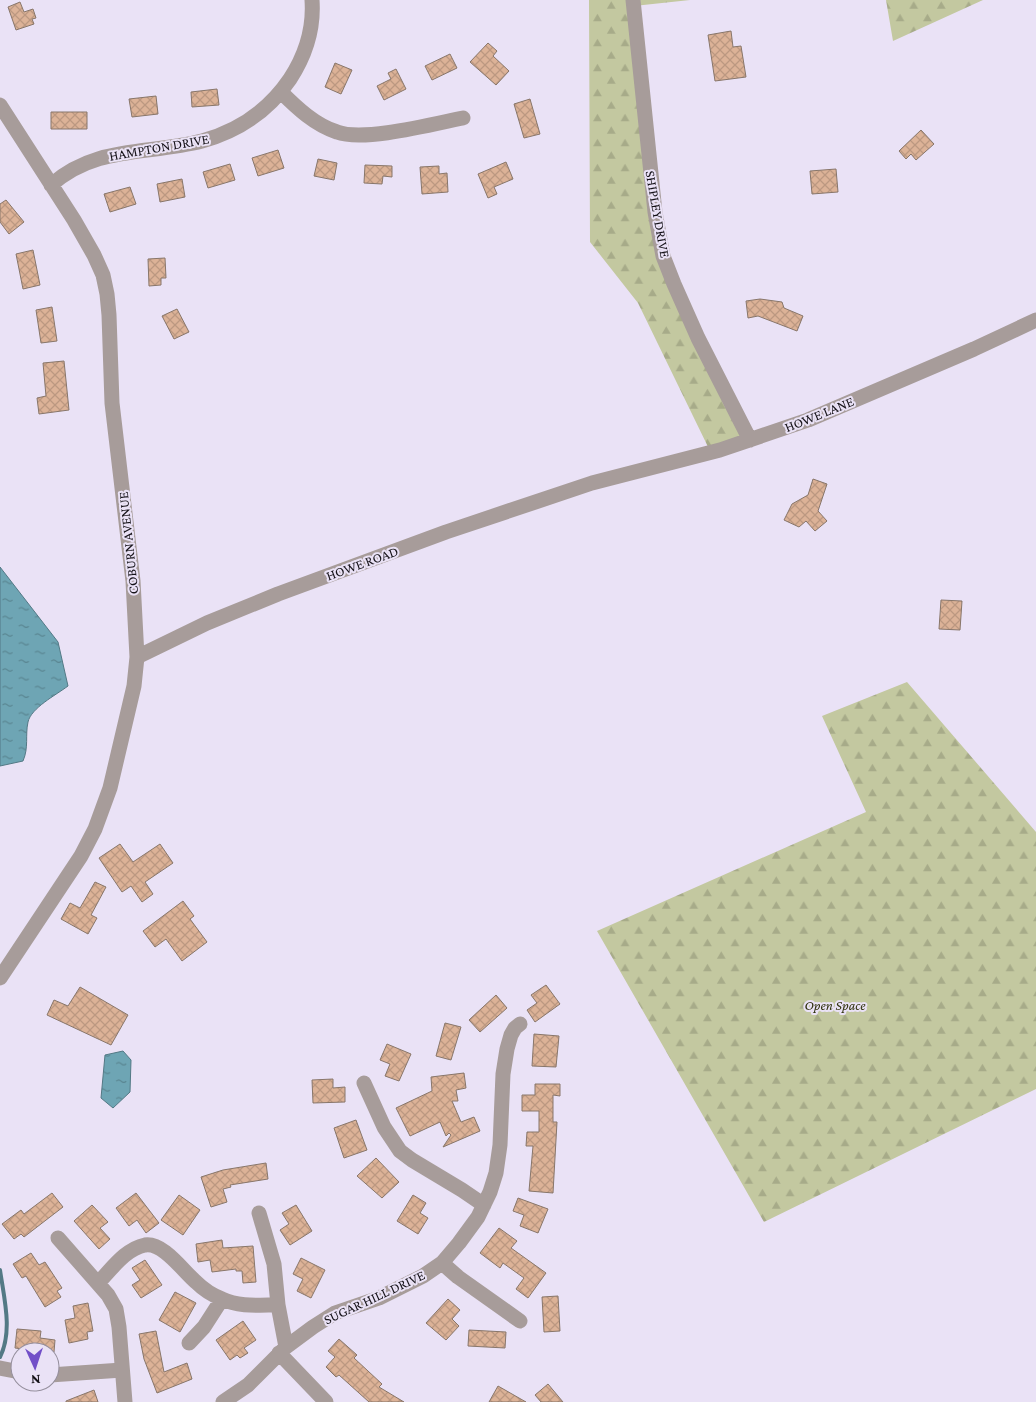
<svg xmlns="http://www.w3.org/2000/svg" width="1036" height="1402" font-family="'Crimson Pro',serif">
<defs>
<pattern id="forest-firs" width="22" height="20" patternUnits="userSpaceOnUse" patternTransform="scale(1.25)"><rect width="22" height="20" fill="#c3c8a0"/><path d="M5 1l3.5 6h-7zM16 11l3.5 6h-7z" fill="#a7ab89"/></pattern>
<pattern id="water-ripples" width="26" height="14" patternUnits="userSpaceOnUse" patternTransform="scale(1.25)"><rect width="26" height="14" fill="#6ea5b4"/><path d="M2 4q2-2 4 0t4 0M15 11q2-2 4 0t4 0" fill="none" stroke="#598591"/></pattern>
<pattern id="building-cross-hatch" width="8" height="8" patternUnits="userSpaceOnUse" patternTransform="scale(1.25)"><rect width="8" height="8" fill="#dcb297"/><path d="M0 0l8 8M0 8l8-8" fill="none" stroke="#bc9881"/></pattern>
</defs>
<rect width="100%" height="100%" fill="#eae2f6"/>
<path fill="url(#forest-firs)" d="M 589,0 L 690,0 L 634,6 L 660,242 L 750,440 L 711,453 L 638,303 L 590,242 Z
M 886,0 L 983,0 L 893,41 Z
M 907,682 L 1036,832 L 1036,1089 L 764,1222 L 597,931 L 866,812 L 822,716 Z"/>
<path fill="url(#water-ripples)" stroke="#537985" d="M 0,567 L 58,642 L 68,686 C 56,695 31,708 28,722 C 25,736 29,747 23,761 L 0,766 Z
M 123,1051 L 131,1060 L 130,1092 L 113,1108 L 101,1098 L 105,1055 Z"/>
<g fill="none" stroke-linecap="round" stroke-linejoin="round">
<path stroke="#537985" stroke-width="4" d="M 0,1270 C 4,1298 13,1331 0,1357"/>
</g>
<path fill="url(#building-cross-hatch)" stroke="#88766a" d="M 20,2 L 24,12 L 33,9 L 36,18 L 32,19 L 34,24 L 16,30 L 8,7 Z
M 731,31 L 733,47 L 741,46 L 746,77 L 715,81 L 708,35 Z
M 488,43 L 497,51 L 493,56 L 509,71 L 496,85 L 470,62 Z
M 450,54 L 457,68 L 432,80 L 425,66 Z
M 335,63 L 352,70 L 341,94 L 325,87 Z
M 396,69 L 406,89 L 384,100 L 377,86 L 391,79 L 388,73 Z
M 217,89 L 219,105 L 192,107 L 191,92 Z
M 156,96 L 158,114 L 132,117 L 129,99 Z
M 530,99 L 540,134 L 524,138 L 514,104 Z
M 51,112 L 87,112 L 87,129 L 51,129 Z
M 921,130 L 934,144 L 916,160 L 911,154 L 906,159 L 899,151 Z
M 278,150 L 284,168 L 258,176 L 252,158 Z
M 318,159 L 337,163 L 334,180 L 314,176 Z
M 506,162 L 513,179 L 494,187 L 497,194 L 488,198 L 478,174 Z
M 230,164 L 235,180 L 208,188 L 203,172 Z
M 365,165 L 392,166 L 392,177 L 383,176 L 382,184 L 364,183 Z
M 439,166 L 439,174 L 447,173 L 448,192 L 422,194 L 420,167 Z
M 836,169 L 838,192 L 812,194 L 810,171 Z
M 182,179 L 185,197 L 160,202 L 157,184 Z
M 130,187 L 136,204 L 110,212 L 104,194 Z
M 6,200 L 24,222 L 9,234 L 0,222 L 0,204 Z
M 33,250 L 40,285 L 23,289 L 16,254 Z
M 165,258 L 166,278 L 161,278 L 161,285 L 149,286 L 148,259 Z
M 760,299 L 782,302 L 784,308 L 803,316 L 797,331 L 758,316 L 748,318 L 746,301 Z
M 52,307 L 57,341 L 41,343 L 36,310 Z
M 177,309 L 189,332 L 174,339 L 162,316 Z
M 64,361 L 69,410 L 39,414 L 37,398 L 46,396 L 43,363 Z
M 813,479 L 827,484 L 818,511 L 827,521 L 815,531 L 806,521 L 799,527 L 784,520 L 792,504 L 808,495 Z
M 941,600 L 962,601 L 960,630 L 939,629 Z
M 120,844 L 133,862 L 160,844 L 173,863 L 145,882 L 153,894 L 142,902 L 131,886 L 122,892 L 99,858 Z
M 95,882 L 106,887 L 91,915 L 97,918 L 88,934 L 61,919 L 70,903 L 80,908 Z
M 183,901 L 194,916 L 190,919 L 207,942 L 182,961 L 166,939 L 155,947 L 143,931 Z
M 546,985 L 560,1004 L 535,1022 L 527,1010 L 537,1003 L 531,995 Z
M 80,987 L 128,1015 L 111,1045 L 47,1015 L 54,1000 L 68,1006 Z
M 496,995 L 507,1008 L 480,1032 L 469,1020 Z
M 445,1023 L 461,1027 L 451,1060 L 436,1056 Z
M 534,1034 L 559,1036 L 556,1067 L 532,1066 Z
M 387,1044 L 411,1054 L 399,1081 L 385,1076 L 390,1064 L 380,1060 Z
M 464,1073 L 466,1088 L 456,1090 L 458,1101 L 452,1101 L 461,1122 L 474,1117 L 480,1131 L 443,1147 L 451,1135 L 449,1133 L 446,1136 L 440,1122 L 410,1136 L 396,1108 L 432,1091 L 431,1077 Z
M 333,1079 L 333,1088 L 345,1087 L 345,1102 L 313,1103 L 312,1080 Z
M 535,1084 L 560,1084 L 560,1096 L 553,1095 L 553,1122 L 557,1122 L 553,1193 L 529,1191 L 533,1146 L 526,1146 L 527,1132 L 539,1132 L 539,1111 L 522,1111 L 522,1095 L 535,1095 Z
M 356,1120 L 367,1150 L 344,1158 L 334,1128 Z
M 376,1158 L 399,1182 L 382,1198 L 357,1176 Z
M 266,1163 L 268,1179 L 230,1185 L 231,1187 L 223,1189 L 227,1202 L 211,1207 L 201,1177 L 223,1170 Z
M 52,1193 L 63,1207 L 24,1237 L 21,1234 L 14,1239 L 2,1224 L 21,1210 L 24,1214 Z
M 136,1193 L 159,1223 L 146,1233 L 137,1220 L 129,1226 L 116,1208 Z
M 179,1195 L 200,1210 L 183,1235 L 161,1220 Z
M 413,1195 L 426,1203 L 420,1213 L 428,1218 L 418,1234 L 397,1221 Z
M 518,1198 L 548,1209 L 538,1233 L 520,1226 L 524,1215 L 513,1211 Z
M 92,1205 L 108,1222 L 100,1228 L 110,1239 L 99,1249 L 74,1221 Z
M 296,1205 L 312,1231 L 290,1245 L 280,1230 L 289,1224 L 282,1213 Z
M 499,1228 L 517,1241 L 511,1248 L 546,1273 L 528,1298 L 516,1289 L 524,1278 L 503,1263 L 500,1268 L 480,1253 Z
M 222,1240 L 223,1248 L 253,1246 L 256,1282 L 243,1283 L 242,1271 L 236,1271 L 236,1269 L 212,1272 L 210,1260 L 198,1262 L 196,1244 Z
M 31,1253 L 39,1265 L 45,1262 L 62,1288 L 57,1291 L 61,1297 L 45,1307 L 26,1276 L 22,1278 L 13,1264 Z
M 301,1258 L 325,1270 L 311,1298 L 297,1291 L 303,1279 L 293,1274 Z
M 145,1260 L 162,1285 L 141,1298 L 132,1285 L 140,1280 L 132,1268 Z
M 175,1292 L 196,1303 L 180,1332 L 159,1320 Z
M 558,1296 L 560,1331 L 544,1332 L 542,1297 Z
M 448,1299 L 460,1310 L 452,1319 L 459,1326 L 446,1340 L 426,1323 Z
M 88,1303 L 93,1331 L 87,1332 L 88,1339 L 69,1343 L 65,1320 L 75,1318 L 73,1306 Z
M 243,1321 L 256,1340 L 244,1348 L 248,1353 L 240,1358 L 237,1355 L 230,1360 L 216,1340 Z
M 17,1329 L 41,1331 L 40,1338 L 55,1340 L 54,1352 L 22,1352 L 23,1349 L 15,1348 Z
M 469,1330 L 506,1332 L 505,1348 L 468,1346 Z
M 156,1331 L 164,1372 L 187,1363 L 192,1379 L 157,1393 L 144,1359 L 139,1334 Z
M 339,1339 L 357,1355 L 354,1358 L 382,1384 L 379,1387 L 404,1402 L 369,1402 L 339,1375 L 336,1377 L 326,1367 L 335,1357 L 328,1351 Z
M 548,1384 L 563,1402 L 541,1402 L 535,1395 Z
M 498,1386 L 526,1402 L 489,1402 Z
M 94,1390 L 98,1402 L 66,1402 L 66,1401 Z"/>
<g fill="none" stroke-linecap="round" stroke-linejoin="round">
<path stroke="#a79c9a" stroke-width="15" d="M 633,0 L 655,212 L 663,256 L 674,284 L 698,338 L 750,440
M 281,92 C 297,108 315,125 337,132 C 364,142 433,124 463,118
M 0,105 L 74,220 L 94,255 L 103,275 L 107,294 L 109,315 L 112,403 L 133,581 L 137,657 L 134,686 L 110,788 L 95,829 L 81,856 L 0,978
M 51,185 C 96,145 148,155 202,141 C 238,131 269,110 290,79 C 305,56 314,28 312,0
M 137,657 L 207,623 L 278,594 L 446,532 L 592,483 L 720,450 L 808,420 L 974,349 L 1036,320
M 364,1083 L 384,1127 L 400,1151 L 412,1160 L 462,1190 L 484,1205
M 259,1213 L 274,1264 L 278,1305 L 286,1347
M 58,1238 L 108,1295 L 116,1309 L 119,1327 L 125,1402
M 442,1263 L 458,1277 L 520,1321
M 98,1283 C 111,1270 125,1249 145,1245 C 163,1242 183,1271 196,1282 C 203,1289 212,1295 222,1299 C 239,1307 259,1305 278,1305
M 189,1343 L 204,1327 L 222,1299
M 279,1353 L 326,1402
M 0,1368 L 20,1372
M 50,1375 L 122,1370
M 223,1402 L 248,1385 L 286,1347 L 313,1327 L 335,1313 L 379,1298 L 423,1276 L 442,1263 L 459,1243 L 478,1217 L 490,1192 L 496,1173 L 500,1145 L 503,1074 L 507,1049 L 511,1035 L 515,1028 L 520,1024"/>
</g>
<g text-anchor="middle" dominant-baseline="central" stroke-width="4" stroke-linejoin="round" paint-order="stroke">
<g font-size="14" fill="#151218" stroke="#eae2f6">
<text transform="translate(159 147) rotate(-10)">HAMPTON DRIVE</text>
<text transform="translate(658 214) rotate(80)">SHIPLEY DRIVE</text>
<text transform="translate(819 414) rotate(-22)">HOWE LANE</text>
<text transform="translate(128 543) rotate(-96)">COBURN AVENUE</text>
<text transform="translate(362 563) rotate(-20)">HOWE ROAD</text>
<text transform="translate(374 1297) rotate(-25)">SUGAR HILL DRIVE</text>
</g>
<g font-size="14" font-style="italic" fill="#30320e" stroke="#eae2f6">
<text x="835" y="1005">Open Space</text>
</g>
</g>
<g transform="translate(35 1367) rotate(177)"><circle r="24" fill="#eae2f6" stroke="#958f9d"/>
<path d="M0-4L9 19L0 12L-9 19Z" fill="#724fc8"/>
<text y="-8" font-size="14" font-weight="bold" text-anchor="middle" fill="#151218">N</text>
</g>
</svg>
